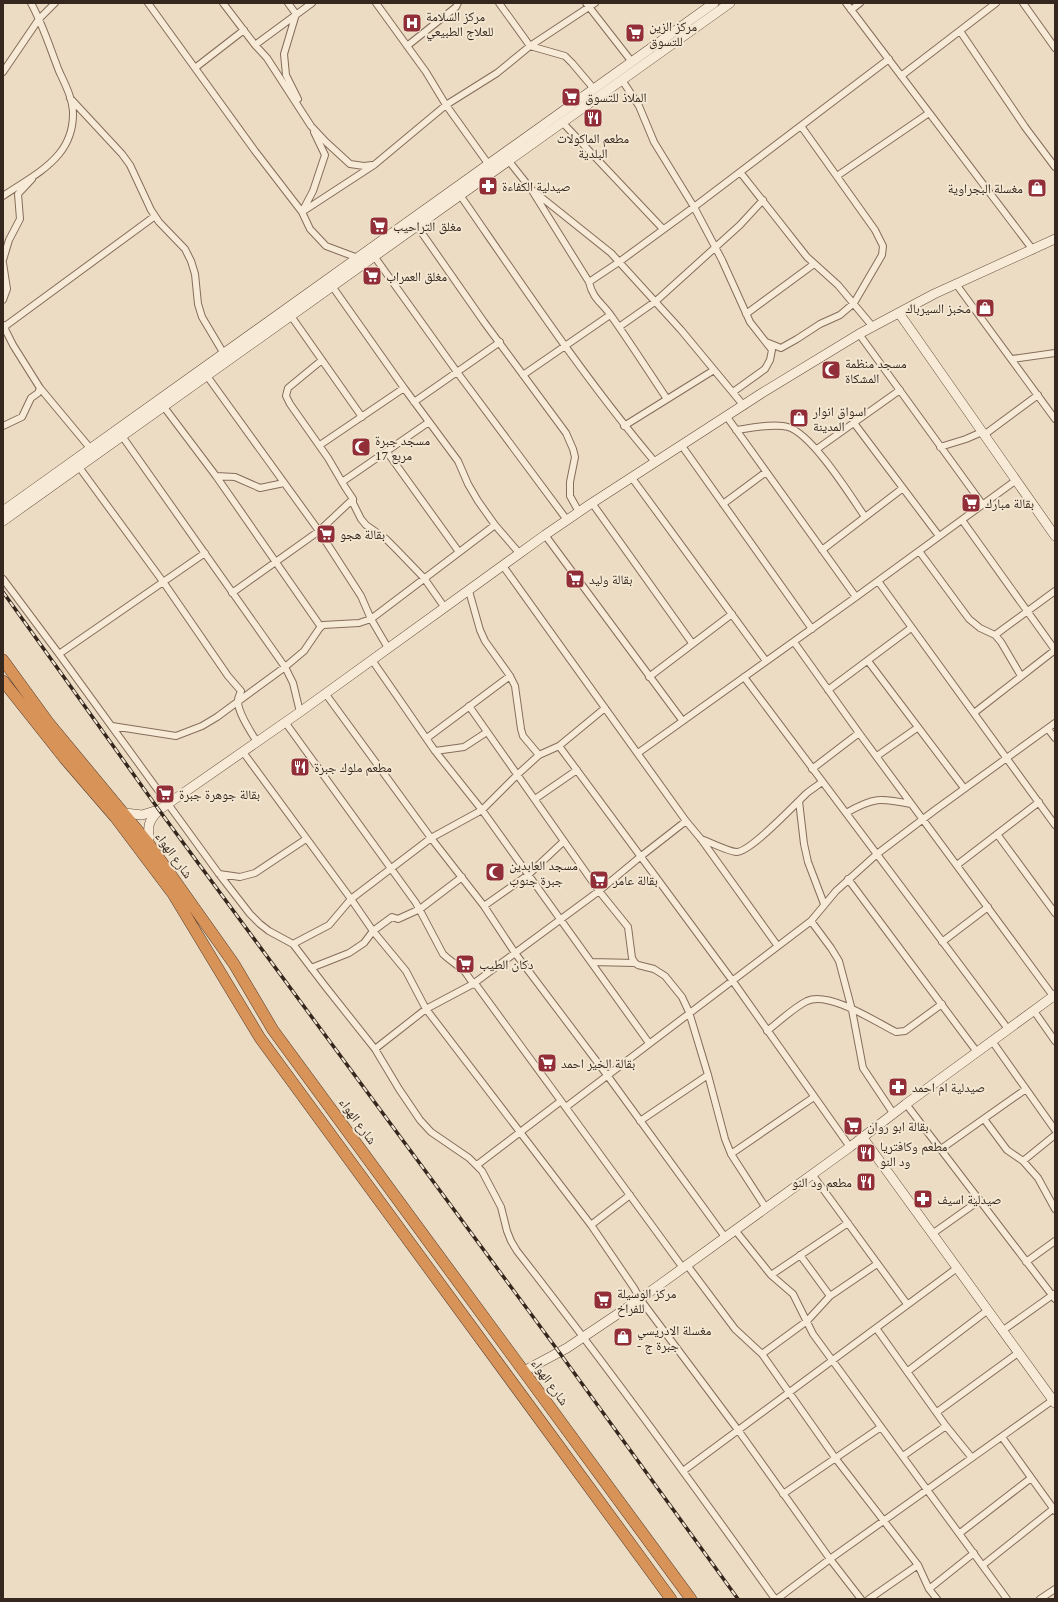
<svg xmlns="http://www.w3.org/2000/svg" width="1058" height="1602" font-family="'Times New Roman','Noto Naskh Arabic',serif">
<rect width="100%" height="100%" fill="#ecdcc3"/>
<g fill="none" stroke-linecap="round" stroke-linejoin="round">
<g stroke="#856d5b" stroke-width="8">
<path id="street" d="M 148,3 L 255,151 L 302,212 L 310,229 L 326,246 L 358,258
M 223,3 L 255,45 L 267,58 L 311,126 L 326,142 L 350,164 L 364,166 L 372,165
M 288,3 L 296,14 L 284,54 L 286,75 L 298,99
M 376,3 L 426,72 L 446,105 L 489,165
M 499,3 L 530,46 L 565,56 L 572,63 L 594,89
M 586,3 L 632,62
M 846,3 L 1033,250
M 1023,3 L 1055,48
M 851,10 L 860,3
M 960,31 L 1025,127 L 1055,167
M 255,45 L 312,3
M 407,46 L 456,7 L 458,3
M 195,68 L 244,30
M 3,72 L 39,19 L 55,3
M 901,76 L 996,3
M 622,80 L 639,106 L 654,142 L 694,207 L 722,260 L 750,322 L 772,350 L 770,360 L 765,369 L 733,392
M 70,98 L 122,154 L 130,165 L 151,210 L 159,222 L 185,249 L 191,261 L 195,274 L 198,304 L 202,317 L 224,354
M 562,122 L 663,229
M 508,160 L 531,189 L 589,282 C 593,300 603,303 612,317 C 631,344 649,372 667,399
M 740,172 L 807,257 L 838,285 L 873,327
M 837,176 L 929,113
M 531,189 L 611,253 L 681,330 L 744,406
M 460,195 C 523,286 584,378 655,462
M 3,196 C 22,183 44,172 59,154 C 68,143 73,129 73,114 C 73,99 65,84 59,71 C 50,48 43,25 31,3
M 303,210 L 313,191 L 325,155 L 314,132
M 302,212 L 374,165 L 446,105 L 497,73 L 530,46 L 595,3
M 417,226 L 484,322 L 566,433 L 573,449 L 575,457 L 570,482 L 570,496 L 579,512
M 374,256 L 457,372 L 567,520
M 3,260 L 9,240 L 20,219 L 18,194 L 32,179
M 3,263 L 7,289 L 3,300
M 589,282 L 619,262 L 694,207 L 889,59
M 956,284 L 1055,419
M 332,286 L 404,388 L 458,461 L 468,484 L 478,501 L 495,525 L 520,554
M 746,314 L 814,264
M 291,316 L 362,417
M 3,325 L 13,345 L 40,388 L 90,448
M 4,327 L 155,216
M 619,327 L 656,301 L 740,225 L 763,200
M 859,334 L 983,505
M 766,342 L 781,348 L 797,339 L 820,324 L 840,315 L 854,303 L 882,255 L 883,246 L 875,230 L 801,126
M 1012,359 L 1055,353
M 322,360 L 288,388 L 286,396 L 290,404 L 328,458 L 345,487 L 353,499 L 353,503 L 361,519 L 366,525 L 386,539 L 396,549 L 424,578 L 445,608
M 523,375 L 610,315
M 207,376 L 319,531 L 361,596 L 371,619 L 388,648
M 414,402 L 500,342
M 164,407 L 216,476 L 321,627
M 727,417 L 856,597
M 854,423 L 939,536
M 3,426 L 22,417 L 31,398 L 38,393 L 40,388
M 624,426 L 714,370
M 736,430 C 751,428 775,423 788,427 C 812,434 850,495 865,517
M 984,435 L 1038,395
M 122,436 L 285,667 L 293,683 L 300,712
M 320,445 L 404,388
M 682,446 L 812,629
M 940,447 L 966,439 L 982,432
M 817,449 L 900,390
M 387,452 L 459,552
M 79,467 L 164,583 L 228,676 L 241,691 C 240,694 238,697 238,700 C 237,712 251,732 257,742
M 216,476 L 235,477 L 260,488 L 284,483
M 632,478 L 766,661
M 342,482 L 429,422
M 592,503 L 692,643
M 723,504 L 766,472
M 962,520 L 1055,650
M 545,535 L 682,720
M 822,550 L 903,488
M 919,551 L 969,619 L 980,628 L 995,635 L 1001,642 L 1021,676
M 503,566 L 686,821 L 701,839 L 777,945
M 3,579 L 59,654 L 219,874 L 250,914 L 260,924 L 269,931 L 293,944 L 325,986 L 375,1049 L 399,1089 L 420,1120 L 431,1132 L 469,1158 L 482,1171 L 501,1207 L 507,1231 L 511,1241 L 517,1251 C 606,1365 691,1481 775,1599
M 878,581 L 1055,825
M 469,591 L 480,630 L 485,641 L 510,676 L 515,686 L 521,729 L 523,736 L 539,755
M 232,593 L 319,531 L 353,499
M 995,635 L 1055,591
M 794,642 L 859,733 L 1053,996
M 59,654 L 205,553
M 372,660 L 435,751 L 482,810 L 649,1043
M 868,661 L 964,788
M 649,677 L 732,614
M 744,677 L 1008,1029
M 828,690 L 911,628
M 325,693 L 431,838 L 484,906 L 515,953 L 607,1075 L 725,1237
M 469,706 L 599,891 L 628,927 L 632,958 L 635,963 L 638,965 L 654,969 L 665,976 L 682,997 L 689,1012 L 708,1075 L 725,1139 L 731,1154 L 766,1208
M 974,713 L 1055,650
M 285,722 L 416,903 L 443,954 C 450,961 458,965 464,971 C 469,976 471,983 477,986 L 683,1268
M 112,726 L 176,736 L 202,726 L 217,717 L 285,667 L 304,651 L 319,629 L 323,625 L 359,623 L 371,619 L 495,525
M 1048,729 L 1055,738
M 427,738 L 510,676
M 559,746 L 732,980 L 850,1147
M 435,751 L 464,747 L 487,732
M 243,752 L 351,899 L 373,931 L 406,971 L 426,1009 L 591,1225 L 634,1288 L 640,1299 L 738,1430 L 830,1559 L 861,1599
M 638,753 L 856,597 L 1015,481
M 877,756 L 917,728
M 812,769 L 859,733
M 535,799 L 577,770
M 799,801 L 804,844 L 808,862 L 824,904
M 846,813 C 874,797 880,798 911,804
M 997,834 L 1055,913
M 701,839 C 710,842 727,851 736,852 C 750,853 795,804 807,793 C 812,789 817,786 822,782
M 957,865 L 1039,802
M 219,874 L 240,877 L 255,873 L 306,839
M 848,879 L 977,1052
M 484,906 L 528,875 L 564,841
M 811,921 L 831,948 L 839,961 L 852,1010 L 863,1068 L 893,1113
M 942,942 L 988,907
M 293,944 L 329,925 L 351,899 L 431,838 L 482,810 L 517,775 L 539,755 L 559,746 L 605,708
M 592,962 L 635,963
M 311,968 L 349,953 L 364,943 L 373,931 L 392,917 L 398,919 L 420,909 L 462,877
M 1034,1011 L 1055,1041
M 767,1031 C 780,1021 793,1008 807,1001 C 829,991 876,1022 896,1032 L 905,1031 L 942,1004
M 992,1041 L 1055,1130
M 375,1049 L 426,1009 L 473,984 L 599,891 L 640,857 L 686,821
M 906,1104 L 1055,1299
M 566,1107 L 811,921 L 836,891 L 877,854 L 935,810 L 1055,723
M 984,1119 L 1007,1150 L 1023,1161 L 1038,1178 L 1055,1209
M 640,1121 L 708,1075
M 941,1149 L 1026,1089
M 731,1154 L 814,1097
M 1023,1161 L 1055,1135
M 477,1165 L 561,1101
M 812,1174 L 907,1304
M 591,1225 L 630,1195
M 735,1230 L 771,1275 L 793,1294 L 813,1334 L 1007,1599
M 932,1234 L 980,1200
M 800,1255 L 830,1296
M 1026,1262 L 1055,1241
M 687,1265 L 735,1329 L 762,1354 L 836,1459 L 918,1565 L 929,1589 L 937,1599
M 771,1275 L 848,1223
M 876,1328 L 946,1426 L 972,1458
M 1002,1331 L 1054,1294
M 762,1354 L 807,1321 L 830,1296 L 877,1264
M 908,1371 L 988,1310
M 937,1412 L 1018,1353
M 1002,1437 L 1055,1511
M 903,1456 L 946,1426
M 683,1471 L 957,1268
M 783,1494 L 881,1427
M 960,1533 L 1031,1478
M 983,1565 L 1053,1509
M 929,1589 L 974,1553
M 777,1599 L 830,1559 L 1053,1400
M 869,1599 L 918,1565
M 1040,1599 L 1055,1589"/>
</g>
<g stroke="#674f3e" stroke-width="10">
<path id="secondary" d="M 899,313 L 1055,536
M 3,511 L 714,3
M 3,521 L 730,3
M 125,813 L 142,815 L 158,810
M 149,844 C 148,827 147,822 159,810 L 300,712 L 545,535 L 592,503 L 762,393 L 859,334 L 934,294 L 1055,239
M 863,1138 L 1055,1403
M 524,1371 L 567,1348 L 640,1299 L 850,1147 L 906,1104 L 1055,995"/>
</g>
<g stroke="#533c2f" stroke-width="12">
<path id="highway" d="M 3,660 L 48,722 L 149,844 L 234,964 L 273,1030 L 691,1599
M 3,681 L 65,759 L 115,817 L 173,894 L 260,1038 L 671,1599"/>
</g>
<use href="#street" stroke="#f7ead6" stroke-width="6"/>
<use href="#secondary" stroke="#f7ead6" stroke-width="9"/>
<use href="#highway" stroke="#d79358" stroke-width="11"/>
<g stroke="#36271e" stroke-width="3.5">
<path id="rail" d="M 3,592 L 159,810 L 559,1352 L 738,1599"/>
</g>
<use href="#rail" stroke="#f3e7d2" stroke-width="2" stroke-dasharray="6" stroke-linecap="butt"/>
</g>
<defs>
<g id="hospital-square" transform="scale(1)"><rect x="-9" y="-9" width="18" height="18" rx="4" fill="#912e38" stroke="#f3e7d2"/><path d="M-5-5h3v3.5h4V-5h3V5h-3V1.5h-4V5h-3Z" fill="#fff"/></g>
<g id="supermarket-square" transform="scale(1)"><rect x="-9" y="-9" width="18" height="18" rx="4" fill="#912e38" stroke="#f3e7d2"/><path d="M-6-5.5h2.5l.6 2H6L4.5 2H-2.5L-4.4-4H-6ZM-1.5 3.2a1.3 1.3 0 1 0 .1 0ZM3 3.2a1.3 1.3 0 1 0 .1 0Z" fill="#fff"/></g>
<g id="restaurant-square" transform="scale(1)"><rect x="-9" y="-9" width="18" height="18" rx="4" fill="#912e38" stroke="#f3e7d2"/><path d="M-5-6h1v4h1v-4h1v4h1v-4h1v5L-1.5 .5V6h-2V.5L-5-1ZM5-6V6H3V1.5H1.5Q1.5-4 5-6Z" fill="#fff"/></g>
<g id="pharmacy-square" transform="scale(1)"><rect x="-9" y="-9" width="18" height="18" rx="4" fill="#912e38" stroke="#f3e7d2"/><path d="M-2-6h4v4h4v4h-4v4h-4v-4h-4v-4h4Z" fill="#fff"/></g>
<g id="shop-square" transform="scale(1)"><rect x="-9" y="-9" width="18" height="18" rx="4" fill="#912e38" stroke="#f3e7d2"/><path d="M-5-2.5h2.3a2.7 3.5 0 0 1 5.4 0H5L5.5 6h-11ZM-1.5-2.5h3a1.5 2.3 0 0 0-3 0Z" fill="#fff"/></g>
<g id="mosque-square" transform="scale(1)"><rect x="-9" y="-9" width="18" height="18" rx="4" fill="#912e38" stroke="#f3e7d2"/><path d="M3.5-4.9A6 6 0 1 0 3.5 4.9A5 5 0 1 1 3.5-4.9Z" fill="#fff"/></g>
</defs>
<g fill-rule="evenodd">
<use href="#hospital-square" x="412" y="23"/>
<use href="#supermarket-square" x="635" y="33"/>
<use href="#supermarket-square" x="571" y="97"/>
<use href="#restaurant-square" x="593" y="118"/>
<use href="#pharmacy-square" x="488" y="186"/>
<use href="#shop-square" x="1037" y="188"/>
<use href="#supermarket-square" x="379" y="226"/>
<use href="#supermarket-square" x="372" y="276"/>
<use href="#shop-square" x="985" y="308"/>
<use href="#mosque-square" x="831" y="370"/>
<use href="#shop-square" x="799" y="418"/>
<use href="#mosque-square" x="361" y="447"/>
<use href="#supermarket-square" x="971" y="503"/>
<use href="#supermarket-square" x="326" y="534"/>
<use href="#supermarket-square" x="575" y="579"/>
<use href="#restaurant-square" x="300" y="767"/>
<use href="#supermarket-square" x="165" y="794"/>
<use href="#mosque-square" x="495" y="872"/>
<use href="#supermarket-square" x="599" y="880"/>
<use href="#supermarket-square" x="465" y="964"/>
<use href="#supermarket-square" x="547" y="1063"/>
<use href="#pharmacy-square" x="898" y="1087"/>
<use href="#supermarket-square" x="853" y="1126"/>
<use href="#restaurant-square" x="866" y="1153"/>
<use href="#restaurant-square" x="866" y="1182"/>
<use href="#pharmacy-square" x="923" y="1199"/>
<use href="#supermarket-square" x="603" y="1300"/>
<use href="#shop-square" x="623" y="1337"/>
</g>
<g text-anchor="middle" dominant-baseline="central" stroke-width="4" stroke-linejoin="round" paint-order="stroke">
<g font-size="13" fill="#36271e" stroke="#f3e7d2" text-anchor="start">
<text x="426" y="16">مركز السلامة<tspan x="426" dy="15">للعلاج الطبيعي</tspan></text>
<text x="649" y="26">مركز الزين<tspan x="649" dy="15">للتسوق</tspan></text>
<text x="585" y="97">الملاذ للتسوق</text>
<text x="593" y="138" text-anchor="middle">مطعم الماكولات<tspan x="593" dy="15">البلدية</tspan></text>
<text x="502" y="186">صيدلية الكفاءة</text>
<text x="1023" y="188" text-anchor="end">مغسلة البجراوية</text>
<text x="393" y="226">مغلق التراحيب</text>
<text x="386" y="276">مغلق العمراب</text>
<text x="971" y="308" text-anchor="end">مخبز السيرباك</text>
<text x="845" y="363">مسجد منظمة<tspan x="845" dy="15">المشكاة</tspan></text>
<text x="813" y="411">اسواق انوار<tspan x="813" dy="15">المدينة</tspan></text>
<text x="375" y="440">مسجد جبرة<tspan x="375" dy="15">مربع 17</tspan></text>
<text x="985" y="503">بقالة مبارك</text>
<text x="340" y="534">بقالة هجو</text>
<text x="589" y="579">بقالة وليد</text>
<text x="314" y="767">مطعم ملوك جبرة</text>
<text x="179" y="794">بقالة جوهرة جبرة</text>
<text x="509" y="865">مسجد العابدين<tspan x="509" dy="15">جبرة جنوب</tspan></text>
<text x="613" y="880">بقالة عامر</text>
<text x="479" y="964">دكان الطيب</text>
<text x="561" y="1063">بقالة الخير احمد</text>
<text x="912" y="1087">صيدلية ام احمد</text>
<text x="867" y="1126">بقالة ابو روان</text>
<text x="880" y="1146">مطعم وكافتريا<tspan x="880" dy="15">ود النو</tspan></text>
<text x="852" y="1182" text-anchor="end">مطعم ود النو</text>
<text x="937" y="1199">صيدلية اسيف</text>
<text x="617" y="1293">مركز الوسيلة<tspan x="617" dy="15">للفراخ</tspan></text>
<text x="637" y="1330">مغسلة الادريسي<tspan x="637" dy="15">- جبرة ج</tspan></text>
</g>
<g font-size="13" fill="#36271e" stroke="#f3e7d2">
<text transform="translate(174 855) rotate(54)">شارع الهواء</text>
<text transform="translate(358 1121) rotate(54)">شارع الهواء</text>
<text transform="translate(550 1382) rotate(54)">شارع الهواء</text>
</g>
</g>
<rect width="1058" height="1602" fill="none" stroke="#36271e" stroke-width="8"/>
</svg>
